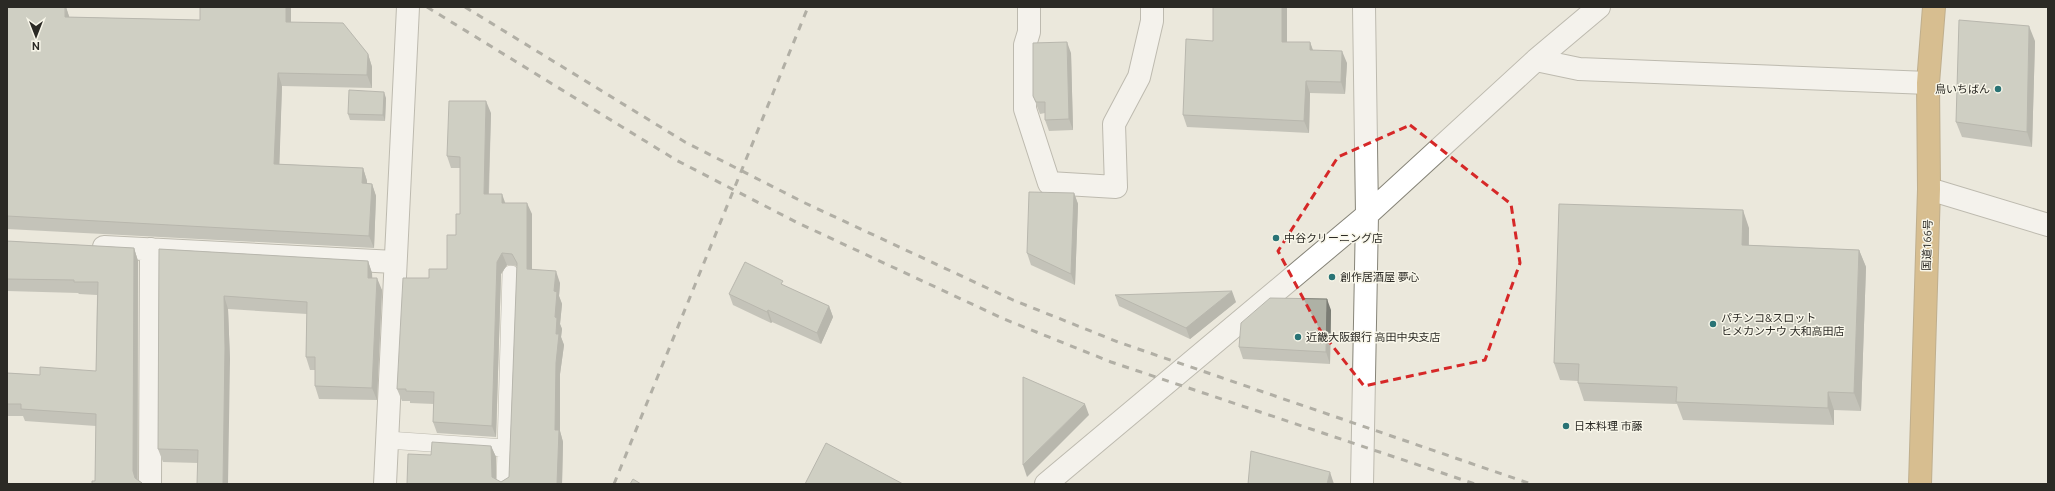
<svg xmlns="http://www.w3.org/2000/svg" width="2055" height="491" font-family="Ubuntu,'Noto Sans JP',sans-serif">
<rect width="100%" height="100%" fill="#ebe8dc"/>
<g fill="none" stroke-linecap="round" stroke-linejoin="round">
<g stroke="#868478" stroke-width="18">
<path id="lane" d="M 387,440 L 505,448
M 505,484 L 511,274"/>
</g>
<g stroke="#868478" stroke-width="24">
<path id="street" d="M 1029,7 L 1029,32 L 1025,45 L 1025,109 L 1049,183 L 1116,187 L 1114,124 L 1139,77 L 1152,21 L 1152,7
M 1536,60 L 1579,69 L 1928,83
M 1929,189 L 2048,225
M 104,247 L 395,262
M 150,484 L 151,249
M 385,484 L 408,7
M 1046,484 L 1367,215 L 1536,60 L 1599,7
M 1362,484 L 1367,215 L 1364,7"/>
</g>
<g stroke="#8b6a2e" stroke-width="24">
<path id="highway" d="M 1920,484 L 1929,189 L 1928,83 L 1934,7"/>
</g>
<use href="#lane" stroke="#fff" stroke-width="17"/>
<use href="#street" stroke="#fff" stroke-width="22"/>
<use href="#highway" stroke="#be8d33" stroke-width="22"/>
<path stroke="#6b6a62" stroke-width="3" stroke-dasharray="7 7" stroke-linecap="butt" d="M 427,7 L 676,160 L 796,222 L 1004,319 L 1111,362 L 1475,484
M 465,7 L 685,142 L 805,203 L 1013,300 L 1118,342 L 1531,484
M 614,484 L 808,7"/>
</g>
<path fill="#96988e" d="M 7,7 L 66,7 L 69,17 L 200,20 L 291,7 L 291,22 L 368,54 L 372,67 L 372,88 L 282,86 L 279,164 L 363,168 L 367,181 L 367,183 L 372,184 L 376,196 L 374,248 L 7,229 Z
M 1287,7 L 1287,42 L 1310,42 L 1313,50 L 1347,63 L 1345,94 L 1310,93 L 1309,133 L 1187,127 L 1183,115 L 1213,41 Z
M 2035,41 L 2032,147 L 1962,137 L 1956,122 Z
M 1071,53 L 1073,130 L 1049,131 L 1045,120 L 1045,113 L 1040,114 L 1033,96 Z
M 386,98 L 385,121 L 350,120 L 348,114 Z
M 491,113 L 489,194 L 505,203 L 532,214 L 532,269 L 560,283 L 559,296 L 562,304 L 560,324 L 562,329 L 561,337 L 564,345 L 560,374 L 560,431 L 563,442 L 562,484 L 407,484 L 431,455 L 491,446 L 496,457 L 496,480 L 501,482 L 509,477 L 517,266 L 507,265 L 501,274 L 496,437 L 437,433 L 433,422 L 434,404 L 410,403 L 410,401 L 402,401 L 397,389 L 429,278 L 447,269 L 456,235 L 460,214 L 460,168 L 451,168 L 447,156 Z
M 1074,193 L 1078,204 L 1075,285 L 1031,265 L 1027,253 Z
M 1749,228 L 1749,245 L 1859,250 L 1866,267 L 1861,411 L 1834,410 L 1834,425 L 1683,420 L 1677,404 L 1584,401 L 1578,383 L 1578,381 L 1560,380 L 1554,363 Z
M 7,241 L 134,248 L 138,261 L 138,480 L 143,484 L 92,484 L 95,481 L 96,426 L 25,421 L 23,416 L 7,416 L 7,373 L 40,375 L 96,371 L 97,295 L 79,294 L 78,293 L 7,291 Z
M 159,249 L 368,261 L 372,273 L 372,278 L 382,290 L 377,400 L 319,399 L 315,386 L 315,370 L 310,370 L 306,357 L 307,314 L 228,309 L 230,360 L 198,463 L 163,462 L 158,449 Z
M 784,286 L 829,306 L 833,317 L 821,344 L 772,322 L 771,323 L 733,305 L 729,294 Z
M 1115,295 L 1236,302 L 1190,339 L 1119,306 Z
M 1331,310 L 1330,364 L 1243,359 L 1239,347 Z"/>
<path fill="#7a7c74" d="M 66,7 L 70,19 L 65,17 Z
M 286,7 L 291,7 L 291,34 L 286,22 Z
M 1282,7 L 1287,7 L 1287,54 L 1282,42 Z
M 2029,26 L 2035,41 L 2032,147 L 2027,132 Z
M 1067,42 L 1071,53 L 1073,130 L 1069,119 Z
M 1310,42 L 1314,54 L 1310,50 Z
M 1342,51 L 1347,63 L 1345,94 L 1341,82 Z
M 368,54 L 372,67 L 372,88 L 367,75 Z
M 278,73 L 282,86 L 279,177 L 274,164 Z
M 1306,81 L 1310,93 L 1309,133 L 1304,121 Z
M 384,92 L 386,98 L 385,121 L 383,115 Z
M 486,101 L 491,113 L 488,205 L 484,194 Z
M 363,168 L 367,181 L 367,196 L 362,183 Z
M 372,184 L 376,196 L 374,248 L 369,236 Z
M 1074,193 L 1078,204 L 1075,285 L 1071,274 Z
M 502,194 L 506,205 L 502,203 Z
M 527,203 L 532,214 L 532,281 L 527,269 Z
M 1743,210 L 1749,228 L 1748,263 L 1742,245 Z
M 134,248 L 138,261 L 137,484 L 133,471 Z
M 1859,250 L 1866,267 L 1861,411 L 1854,393 Z
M 502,253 L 507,265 L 501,274 L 496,437 L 492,426 L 497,262 Z
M 368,261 L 372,273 L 373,290 L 368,278 Z
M 556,271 L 560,283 L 559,296 L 562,304 L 560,324 L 562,329 L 561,337 L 564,345 L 560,374 L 560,431 L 563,442 L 562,484 L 557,484 L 555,430 L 556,334 L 554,291 Z
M 377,278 L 382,290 L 377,400 L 372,388 Z
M 1232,291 L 1236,302 L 1190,339 L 1186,328 Z
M 224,296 L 228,309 L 230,360 L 228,484 L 223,484 Z
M 1327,299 L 1331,310 L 1330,364 L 1326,352 Z
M 829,306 L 833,317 L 821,344 L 817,333 Z
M 768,310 L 772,322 L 771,323 L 767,312 Z
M 1828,392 L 1834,410 L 1834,425 L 1828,408 Z
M 1085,404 L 1089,415 L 1027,477 L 1023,465 Z
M 491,446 L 496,457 L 496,484 L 492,477 Z
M 1330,472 L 1334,484 L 1327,484 Z"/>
<path fill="#aeb1a5" stroke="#7a7c74" d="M 7,7 L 65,7 L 65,17 L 200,20 L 200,7 L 286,7 L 286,22 L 343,23 L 368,54 L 367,75 L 278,73 L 274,164 L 363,168 L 362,183 L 372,184 L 369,236 L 7,216 Z
M 1213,7 L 1282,7 L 1282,42 L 1310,42 L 1310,50 L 1342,51 L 1341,82 L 1306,81 L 1304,121 L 1183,115 L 1186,39 L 1213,41 Z
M 1959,20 L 2029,26 L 2027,132 L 1956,122 Z
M 1067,42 L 1069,119 L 1045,120 L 1045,102 L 1036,102 L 1033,96 L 1033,43 Z
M 349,90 L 384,92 L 383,115 L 348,114 Z
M 449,101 L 486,101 L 484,194 L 502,194 L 502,203 L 527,203 L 527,269 L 556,271 L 554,291 L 557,292 L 555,317 L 557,318 L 556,334 L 559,334 L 556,363 L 555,430 L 559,430 L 557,484 L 407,484 L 408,454 L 431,455 L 432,442 L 491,446 L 492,477 L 501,482 L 509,477 L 517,263 L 512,254 L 502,253 L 497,262 L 492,426 L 433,422 L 434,392 L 406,391 L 406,389 L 397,389 L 403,278 L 429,278 L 429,269 L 447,269 L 447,235 L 456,235 L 456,214 L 460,214 L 460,157 L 447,156 Z
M 1029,192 L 1074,193 L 1071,274 L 1027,253 Z
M 1559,204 L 1743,210 L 1742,245 L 1859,250 L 1854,393 L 1828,392 L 1828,408 L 1676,402 L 1677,387 L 1578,383 L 1579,364 L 1554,363 Z
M 7,241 L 134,248 L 133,471 L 135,478 L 142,483 L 142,484 L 92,484 L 92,481 L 95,481 L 96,414 L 21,409 L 21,404 L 7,404 L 7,373 L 40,375 L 40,367 L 96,371 L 98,282 L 74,282 L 74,280 L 7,279 Z
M 159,249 L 368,261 L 368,278 L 377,278 L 372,388 L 315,386 L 315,357 L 306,357 L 307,302 L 224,296 L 225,348 L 223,484 L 197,484 L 198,450 L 158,449 Z
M 745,262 L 783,281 L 781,284 L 829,306 L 817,333 L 768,310 L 767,312 L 729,294 Z
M 1232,291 L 1186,328 L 1115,295 Z
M 1270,298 L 1327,299 L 1326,352 L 1239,347 L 1241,323 Z
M 1023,377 L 1085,404 L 1023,465 Z
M 826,443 L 903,484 L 805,484 Z
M 1251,451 L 1330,472 L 1327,484 L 1248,484 Z
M 633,479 L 641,484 L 630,484 Z"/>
<path d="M0 0H2055V491H0ZM 1410,125 L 1511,204 L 1520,263 L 1485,360 L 1364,386 L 1320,330 L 1278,251 L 1338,157 Z" fill="#ebe8dc" fill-opacity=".55" fill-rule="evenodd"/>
<path fill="none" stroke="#d62828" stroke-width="3" stroke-dasharray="8 5" stroke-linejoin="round" d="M 1410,125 L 1511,204 L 1520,263 L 1485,360 L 1364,386 L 1320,330 L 1278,251 L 1338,157 Z"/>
<g fill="#297375" stroke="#f8f6e9" stroke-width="1.5">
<circle cx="1998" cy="89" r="4"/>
<circle cx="1276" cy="238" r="4"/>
<circle cx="1332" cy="277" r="4"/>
<circle cx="1713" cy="324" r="4"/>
<circle cx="1298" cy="337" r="4"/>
<circle cx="1566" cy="426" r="4"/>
</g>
<g text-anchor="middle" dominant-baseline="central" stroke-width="3" stroke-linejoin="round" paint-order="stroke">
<g font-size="11" fill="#2b2a25" stroke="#f8f6e9" text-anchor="start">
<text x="1990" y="89" text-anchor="end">鳥いちばん</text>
<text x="1284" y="238">中谷クリーニング店</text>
<text x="1340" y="277">創作居酒屋 夢心</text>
<text x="1721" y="318">パチンコ&amp;スロット<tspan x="1721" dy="13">ヒメカンナウ 大和高田店</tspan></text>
<text x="1306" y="337">近畿大阪銀行 高田中央支店</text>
<text x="1574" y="426">日本料理 市藤</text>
</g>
<g font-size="11" fill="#2b2a25" stroke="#f8f6e9">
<text transform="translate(1927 245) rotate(-88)">国道166号</text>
</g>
</g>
<rect width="2055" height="491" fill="none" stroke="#2b2a25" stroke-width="16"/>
<g transform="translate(36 36) rotate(180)" stroke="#f8f6e9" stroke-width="3" paint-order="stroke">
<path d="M0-3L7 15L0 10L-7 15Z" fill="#2b2a25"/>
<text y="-6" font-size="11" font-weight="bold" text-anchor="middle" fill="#2b2a25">N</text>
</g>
</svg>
